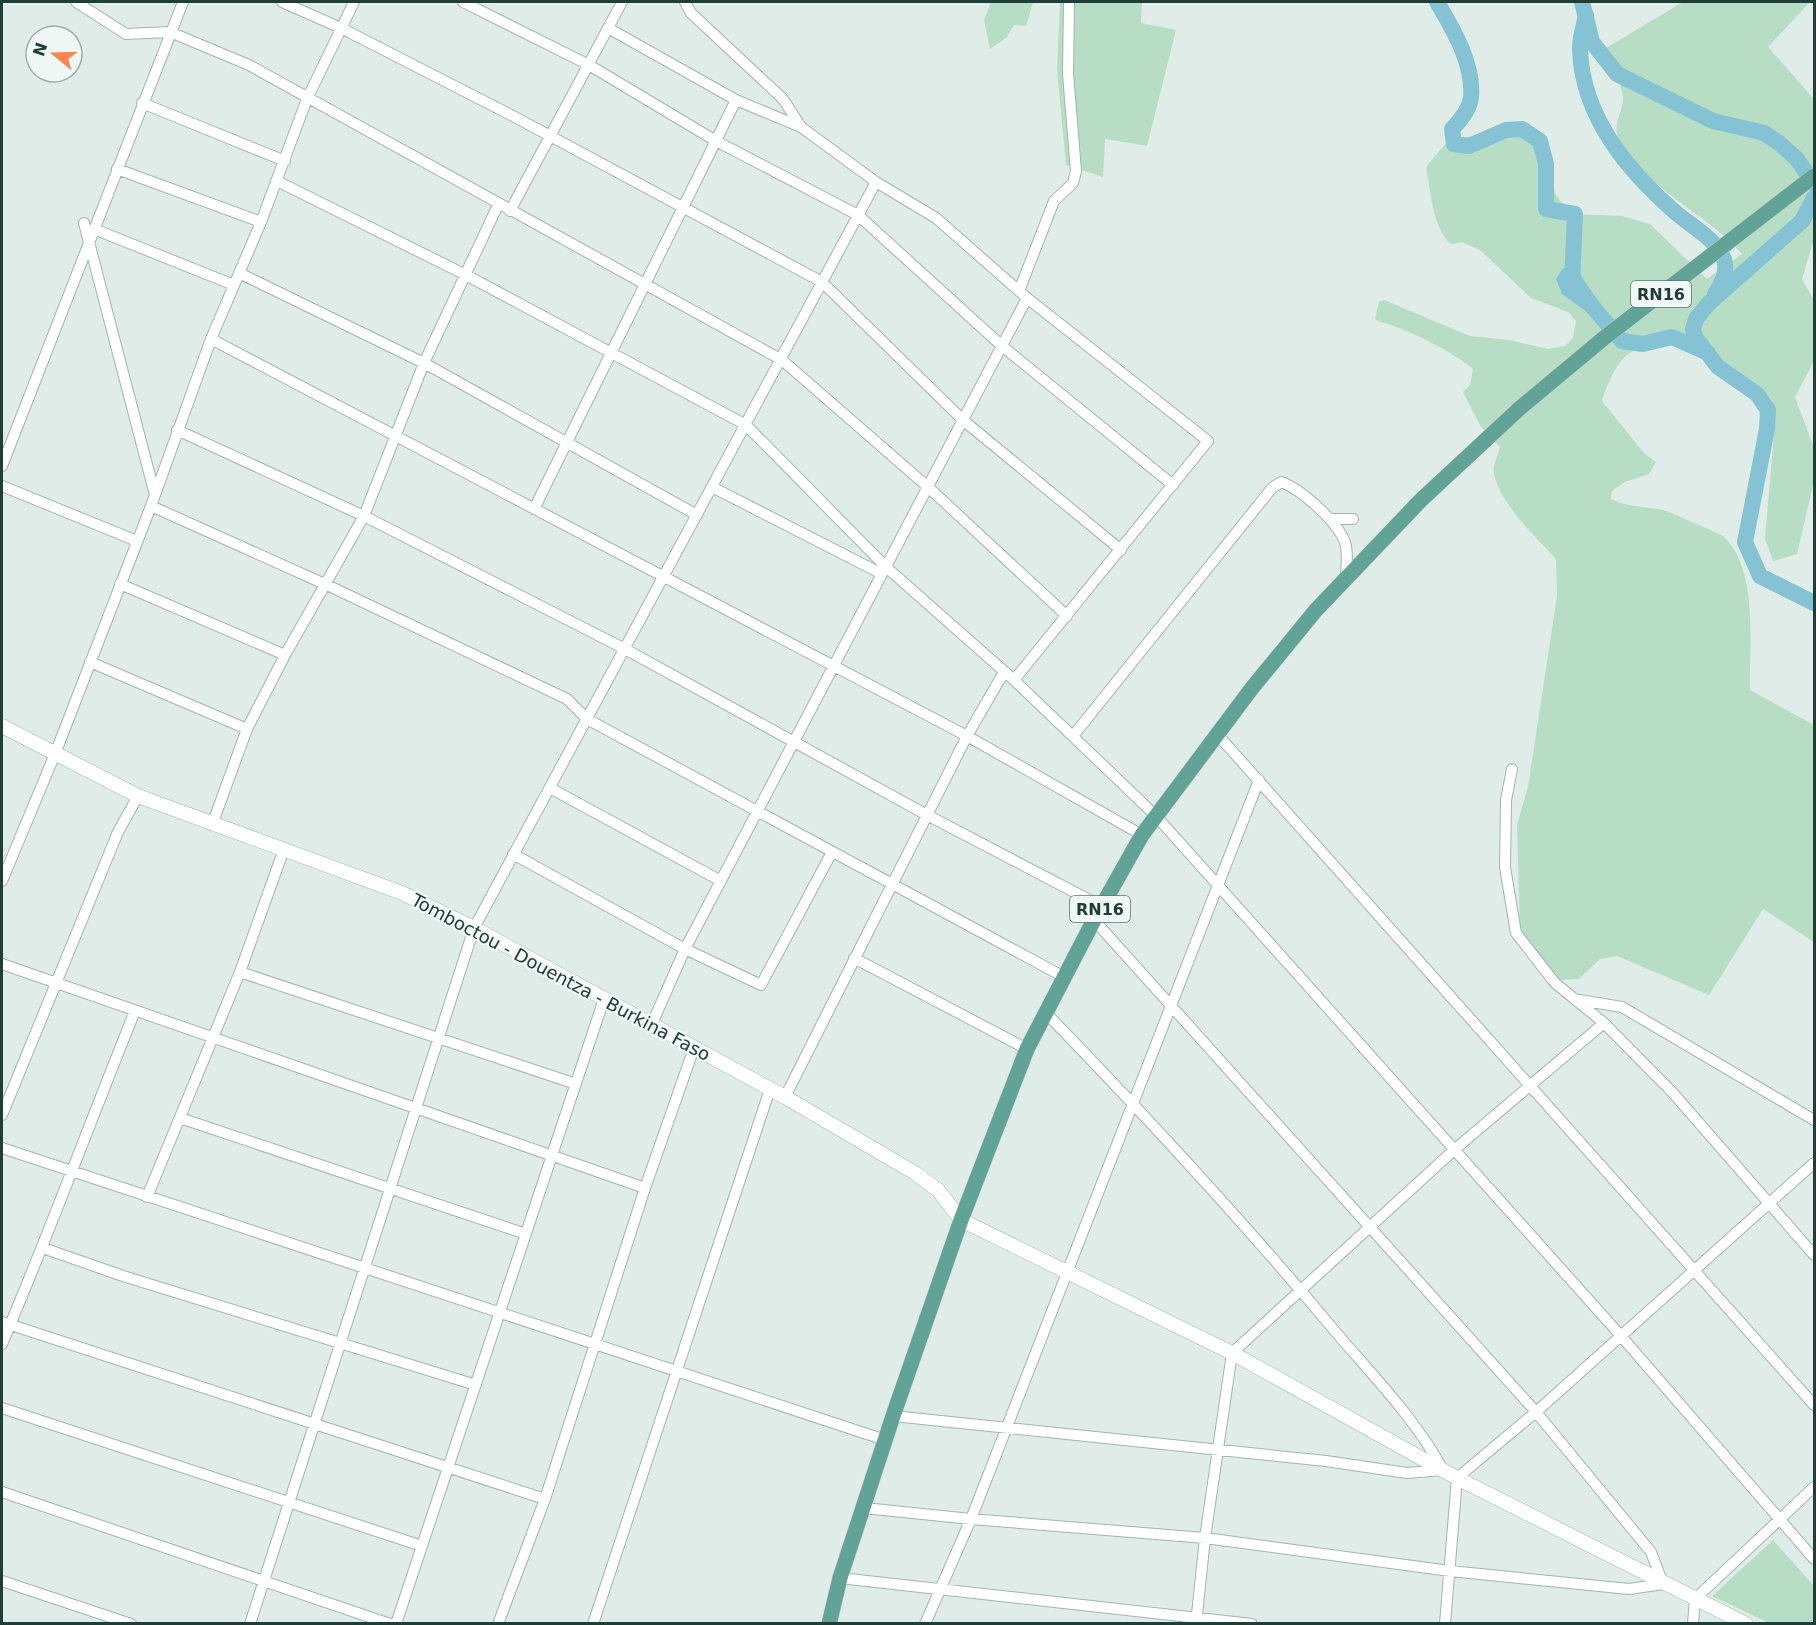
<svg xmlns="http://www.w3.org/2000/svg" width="1816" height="1625" font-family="'DejaVu Sans',sans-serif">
<rect width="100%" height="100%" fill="#e0ece7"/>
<path fill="#b7dec4" d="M 991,2 L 1033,2 L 1026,26 L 1014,25 L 1007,37 L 990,49 L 984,20 Z
M 1060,2 L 1142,2 L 1141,23 L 1176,30 L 1147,146 L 1105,139 L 1103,177 L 1066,165 L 1057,70 Z
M 1683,2 L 1810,2 L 1768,47 L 1814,99 L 1814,239 L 1802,279 L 1814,300 L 1814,361 L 1795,397 L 1814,448 L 1814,481 L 1797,554 L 1773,561 L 1765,539 L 1775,422 L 1681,335 C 1632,347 1619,350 1602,401 L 1644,453 L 1656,462 L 1649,474 L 1625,482 L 1612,491 L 1611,499 C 1630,509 1649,505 1669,512 C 1676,515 1720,534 1723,536 C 1759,568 1749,646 1750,690 L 1814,725 L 1814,942 L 1763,909 L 1709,995 L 1617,956 L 1600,959 L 1579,979 L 1559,980 L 1520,929 L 1517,825 L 1528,787 L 1557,596 L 1556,559 C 1533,534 1504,508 1494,475 C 1492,467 1498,455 1500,447 L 1481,427 L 1463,392 L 1470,385 L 1473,369 C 1457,354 1402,326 1380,322 L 1375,319 L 1379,302 L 1384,300 L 1470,336 L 1509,340 L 1548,349 L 1565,346 L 1573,338 L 1576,321 L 1568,312 L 1531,298 L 1480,250 L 1462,242 L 1451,244 C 1432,228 1431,190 1426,167 L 1447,142 L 1523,124 L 1536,145 L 1555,193 L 1562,203 L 1575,214 L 1622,216 L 1650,224 L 1707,279 L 1742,254 C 1709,215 1640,185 1619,140 C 1612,126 1622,113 1623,100 C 1624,89 1610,59 1606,48 Z
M 1773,1540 L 1814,1586 L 1814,1623 L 1769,1623 L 1712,1596 Z"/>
<path fill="#84c2d4" d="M 1563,268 L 1579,273 L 1601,305 L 1590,314 L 1562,294 L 1556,279 Z"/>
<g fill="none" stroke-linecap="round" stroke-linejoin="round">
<path stroke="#84c2d4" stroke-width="16" d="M 1437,2 C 1453,29 1474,64 1471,97 C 1470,108 1460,121 1452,129 L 1454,144 L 1469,146 L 1506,130 L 1522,129 L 1540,141 L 1546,164 L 1546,209 L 1575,214 L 1572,283 L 1622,341 L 1643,344 L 1672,337 L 1708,353
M 1582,2 L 1592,42 L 1617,74 L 1713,121 L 1764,133 L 1779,143 L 1797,159 L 1814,184
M 1586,15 C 1584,26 1579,40 1580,51 C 1583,117 1627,170 1675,212 C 1691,226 1716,239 1724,259 C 1728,271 1722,285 1715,294
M 1814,198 L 1802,221 L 1708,304 L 1696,319 L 1693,329 L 1695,337 L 1718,367 L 1757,394 L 1768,410 L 1767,429 L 1745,542 L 1760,576 L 1814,603"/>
<g stroke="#a3b4af" stroke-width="12">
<path id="minor" d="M 76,2 L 126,34 L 170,32 L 249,65 L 782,360 L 928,487 L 1067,616
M 282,2 L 341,28 L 511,115 L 822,282 L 964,421 L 1121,550
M 463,2 L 589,65 L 716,141 L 858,215 L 1002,346 L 1173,485
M 685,2 L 691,13 L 783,99 L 801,127
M 608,28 L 736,100 L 801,127 L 876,182 L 936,218 L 1027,298 L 1208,441 L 1014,680
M 142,103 L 285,161
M 117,169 L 261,222
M 277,181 L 466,275 L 746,425 L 886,567 L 1014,680 L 1156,816 L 1621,1336 L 1814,1559
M 510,211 L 622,2
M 84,223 L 155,495
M 94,229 L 234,285
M 239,273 L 424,363 L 697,515
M 1019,291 L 1054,201 L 1073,183 L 1076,171 L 1068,74 L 1069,2
M 211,339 L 967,736 L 1142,835
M 177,430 L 364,516 L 625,649 L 927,815 L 1101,906
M 2,466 L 183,2
M 2,486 L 137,541
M 712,487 L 882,574
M 151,506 L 327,585 L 567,699 L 587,719 L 1064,977
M 534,509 L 736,100
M 1330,519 L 1353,519
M 120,584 L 285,655
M 90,662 L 247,729
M 1217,734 L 1814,1405
M 1073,736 L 1272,488 L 1281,482 C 1301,489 1341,524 1346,546 C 1348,556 1346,568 1346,578
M 1512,769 L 1506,800 L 1505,867 L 1516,933 L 1555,983 L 1604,1023 L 1673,1093 L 1814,1255
M 550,788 L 721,881
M 212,825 L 247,729 L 285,655 L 364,516 L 424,363 L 498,205
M 513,854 L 685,949 L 761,985 L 832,852
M 2,881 L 55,754 L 151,506 L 211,339 L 261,222 L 307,99 L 354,2
M 854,958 L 1027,1049
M 2,964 L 645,1188
M 240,972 L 576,1084
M 1579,1000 L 1622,1007 L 1814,1120
M 651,1026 L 685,949 L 1027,298
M 785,1097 L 967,736 L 1004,672
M 2,1115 L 118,832 L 138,796
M 180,1118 L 526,1234
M 2,1148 L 885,1440
M 147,1197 L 240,972 L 284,849
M 43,1248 L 123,1276 L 476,1385
M 2,1322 L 545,1499
M 2,1344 C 49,1234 90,1122 135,1011
M 2,1408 L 422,1546
M 893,1416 L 1326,1461 L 1407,1473 L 1443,1470 C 1415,1418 1372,1375 1334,1330 C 1242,1220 1145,1115 1046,1013
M 2,1492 L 390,1624
M 864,1508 L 971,1519 L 1205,1538 L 1450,1571 L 1629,1589 L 1663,1584 L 1651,1552 L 1536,1412 L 1094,920
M 840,1578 L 1252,1624
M 2,1581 L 131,1624
M 250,1624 L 474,928 L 876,182
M 396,1624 L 604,999
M 498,1624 L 545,1499 L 645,1188 L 694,1048
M 593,1624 L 770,1089
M 925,1624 L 971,1519 L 1259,780
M 1196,1624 L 1205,1538 L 1232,1353 L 1454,1150 L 1604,1023
M 1445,1624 L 1457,1478 L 1536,1412 L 1814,1163
M 1693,1624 L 1695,1599 L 1814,1487"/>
</g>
<g stroke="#9eb8b0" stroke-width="15">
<path id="secondary" d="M 2,726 L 138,796 L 402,893 L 474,928 L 785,1097 L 915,1173 L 938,1190 L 961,1220 L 1232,1353 L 1457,1478 L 1746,1624"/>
</g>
<g stroke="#c1c9c7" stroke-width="16">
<path id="primary" d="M 829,1624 L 840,1578 L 893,1416 L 961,1220 L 1027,1049 L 1094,920 L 1142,835 L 1252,688 L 1316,610 L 1421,500 L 1520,408 L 1604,338 L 1814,176"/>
</g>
<use href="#minor" stroke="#fff" stroke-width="10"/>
<use href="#secondary" stroke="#fff" stroke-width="14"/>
<use href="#primary" stroke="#62a397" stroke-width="15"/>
</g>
<g text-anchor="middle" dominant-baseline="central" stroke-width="4.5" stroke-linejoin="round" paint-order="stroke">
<g fill="#f0f8f5" stroke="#5e7570" stroke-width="1.5">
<rect x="1631" y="281" width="60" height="26" rx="4.5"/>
<rect x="1070" y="896" width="60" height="26" rx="4.5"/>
</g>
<g font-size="16" font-weight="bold" fill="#203d37">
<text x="1661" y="294">RN16</text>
<text x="1100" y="909">RN16</text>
</g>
<g font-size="18" fill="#203d37" stroke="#f0f8f5">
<text transform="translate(561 977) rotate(28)">Tomboctou - Douentza - Burkina Faso</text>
</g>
</g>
<rect width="1816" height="1625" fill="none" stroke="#203d37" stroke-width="6"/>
<g transform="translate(54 54) rotate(289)"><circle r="28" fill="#f0f8f5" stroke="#9dada9" stroke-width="1.5"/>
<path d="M0-4.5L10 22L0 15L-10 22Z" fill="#f98550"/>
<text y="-9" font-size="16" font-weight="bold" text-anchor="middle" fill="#203d37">N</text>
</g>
</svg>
